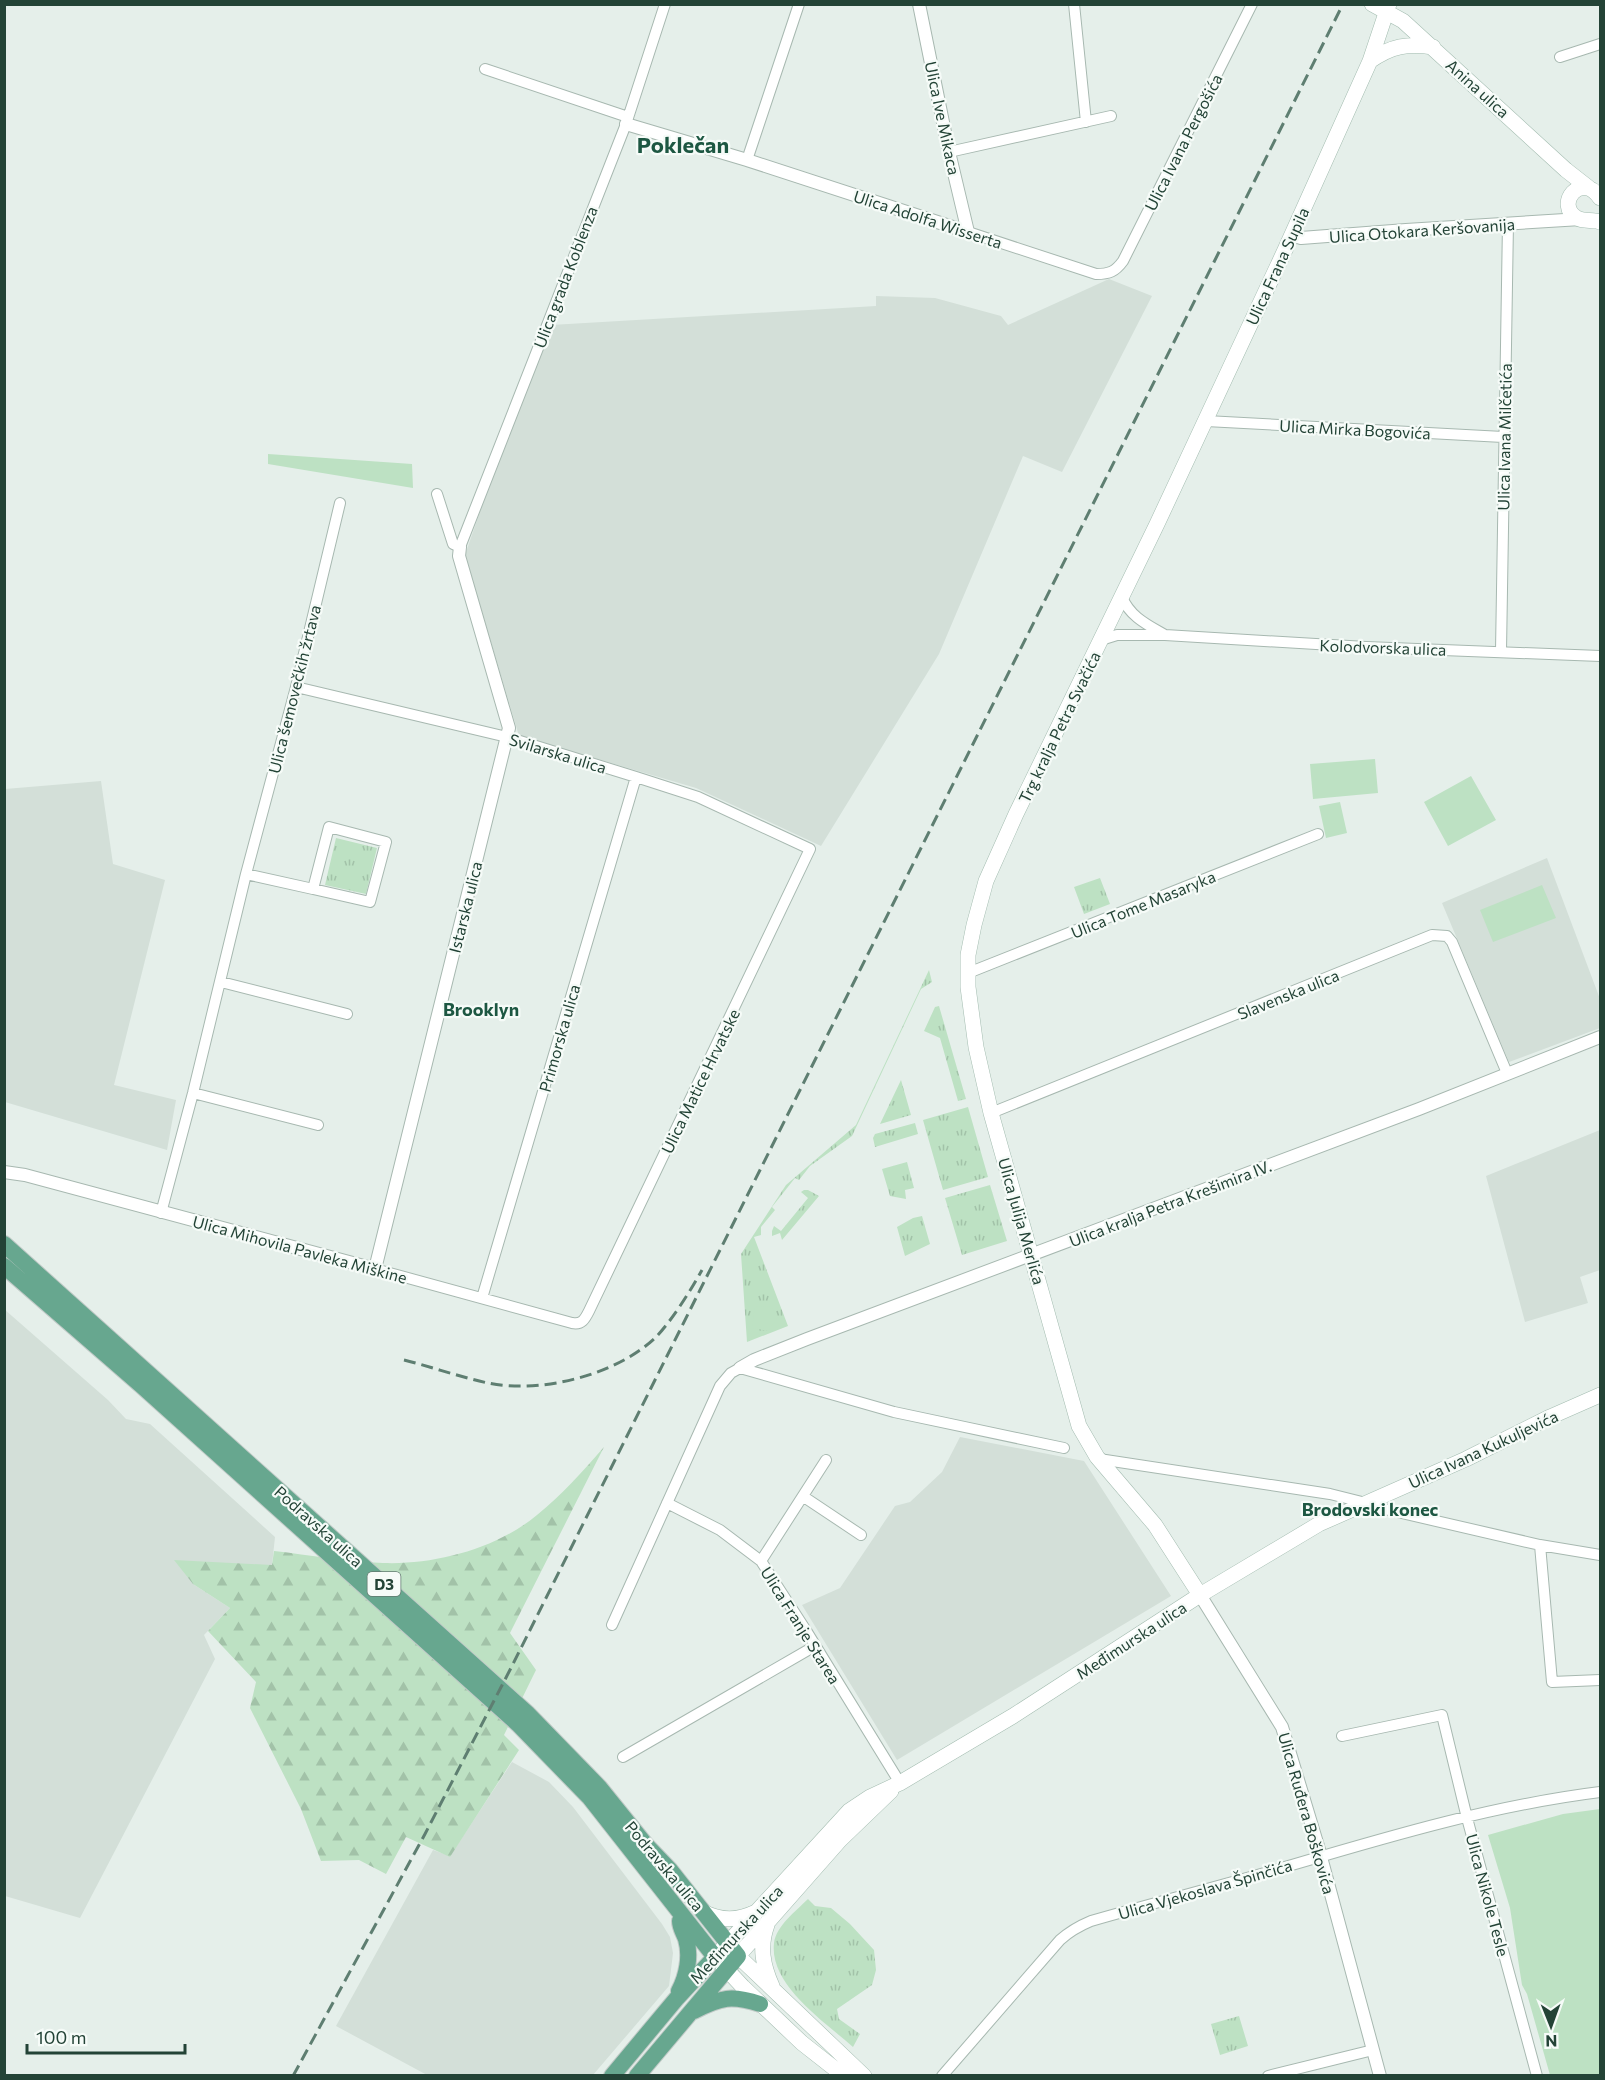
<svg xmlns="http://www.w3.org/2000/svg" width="1605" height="2080" font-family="Commissioner,sans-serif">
<defs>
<pattern id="grass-tufts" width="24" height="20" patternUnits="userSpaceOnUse" patternTransform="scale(1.5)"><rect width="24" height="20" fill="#bde1c3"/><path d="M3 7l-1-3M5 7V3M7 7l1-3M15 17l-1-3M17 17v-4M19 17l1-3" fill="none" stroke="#a2c2a8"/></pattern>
<pattern id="forest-firs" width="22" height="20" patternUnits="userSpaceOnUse" patternTransform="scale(1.5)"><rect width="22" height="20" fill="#bde1c3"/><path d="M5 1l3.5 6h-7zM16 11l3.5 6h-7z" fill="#a2c2a8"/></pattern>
</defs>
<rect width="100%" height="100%" fill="#e5efea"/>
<path fill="#d3dfd8" d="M 1109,279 L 1152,296 L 1062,472 L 1023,456 L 939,654 L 821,846 L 696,788 L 519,736 L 465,555 L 491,480 L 551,325 L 876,306 L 876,296 L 935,298 L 1001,316 L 1008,325 Z
M 101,781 L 113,864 L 165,880 L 114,1085 L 176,1100 L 167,1150 L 5,1102 L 5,789 Z
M 1547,858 L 1600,999 L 1600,1028 L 1509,1062 L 1442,903 Z
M 1600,1130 L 1600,1270 L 1580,1277 L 1588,1303 L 1525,1322 L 1486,1176 Z
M 4,1309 L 108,1400 L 126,1419 L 150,1424 L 275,1537 L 272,1565 L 193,1584 L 230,1608 L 204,1635 L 215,1659 L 80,1918 L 5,1896 Z
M 960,1437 L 1084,1461 L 1171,1596 L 897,1760 L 802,1605 L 840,1588 L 895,1506 L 910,1502 L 942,1472 Z
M 512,1762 L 549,1782 L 573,1807 L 662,1924 L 670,1937 L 673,1953 L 669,1986 L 593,2075 L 427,2075 L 336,2026 L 433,1850 L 450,1856 Z"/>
<path fill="url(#grass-tufts)" d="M 336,838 L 377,848 L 366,894 L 325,885 Z
M 1100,878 L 1110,904 L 1084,914 L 1074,887 Z
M 929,970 L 932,982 L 921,989 L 852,1136 L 810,1166 L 799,1180 L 795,1178 L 772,1207 L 775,1210 L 761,1227 L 761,1235 L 754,1237 L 788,1326 L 747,1342 L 741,1254 L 786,1185 L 856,1125 Z
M 939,1006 L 966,1099 L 958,1101 L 940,1038 L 924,1031 L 935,1007 Z
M 901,1080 L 911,1115 L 880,1124 Z
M 968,1107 L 988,1177 L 943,1190 L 923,1120 Z
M 915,1123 L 918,1134 L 875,1147 L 873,1138 L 875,1134 Z
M 907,1162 L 914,1188 L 905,1190 L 906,1199 L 890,1196 L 882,1169 Z
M 990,1185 L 1007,1241 L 962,1255 L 945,1198 Z
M 804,1190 L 808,1190 L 819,1196 L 782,1240 L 780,1233 L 772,1236 L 772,1231 L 774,1226 L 781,1231 L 808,1198 L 801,1192 Z
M 922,1216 L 930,1244 L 905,1256 L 897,1227 L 913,1218 Z
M 808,1899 L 815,1906 L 831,1908 L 850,1924 L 874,1950 L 876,1970 L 872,1985 L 837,2009 L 839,2019 L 860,2034 L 853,2047 C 825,2022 769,1985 774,1943 C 776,1926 797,1910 808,1899 Z
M 1239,2016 L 1248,2046 L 1220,2055 L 1211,2024 Z"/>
<path fill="url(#forest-firs)" d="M 604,1447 L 510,1633 L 536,1670 L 504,1735 L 519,1750 L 450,1857 L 406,1837 L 386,1874 L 359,1860 L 321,1861 L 301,1809 L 250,1708 L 256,1682 L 208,1631 L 230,1608 L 193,1584 L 174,1560 L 272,1565 L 274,1551 C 310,1555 347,1562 383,1563 C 435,1565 496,1549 537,1515 C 562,1495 583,1471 604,1447 Z"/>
<path fill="#bde1c3" d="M 268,454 L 412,464 L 413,488 L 268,464 Z
M 1375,759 L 1378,793 L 1313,799 L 1310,764 Z
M 1471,776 L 1496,820 L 1448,846 L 1424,802 Z
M 1340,802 L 1347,833 L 1326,838 L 1319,806 Z
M 1542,885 L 1556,918 L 1493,942 L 1480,910 Z
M 755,1306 L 771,1307 L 778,1317 L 768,1331 L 752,1328 Z
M 1600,1809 L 1600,2075 L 1550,2075 L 1527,1994 L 1522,1985 L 1510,1908 L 1488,1835 L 1563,1814 Z"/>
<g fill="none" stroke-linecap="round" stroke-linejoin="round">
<g stroke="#a7b8b0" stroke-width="12">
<path id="minor" d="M 1074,4 L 1086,122
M 1560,57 L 1600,44
M 485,69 L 628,117
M 949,152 L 1111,116
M 747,160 L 799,4
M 968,232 L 1096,274 C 1109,274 1115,272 1123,261 L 1252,4
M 1206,421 L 1503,437
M 437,494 L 453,544 L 460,547 L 626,124 L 665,4
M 1122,597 C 1130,617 1148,625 1165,635
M 1101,640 L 1117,635 L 1165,635 L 1366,647 L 1600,656
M 1501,651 L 1508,223
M 296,687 L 507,737 L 636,777 L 698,797 L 810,849 L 589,1311 C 585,1319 582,1325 572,1323 L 375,1269
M 246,874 L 313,889 L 329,827 L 386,842 L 370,902 L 313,889
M 968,973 L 1318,834
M 221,982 L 347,1014
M 193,1093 L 318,1125
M 991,1113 L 1432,935 L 1447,936 L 1452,942 L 1507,1073
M 161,1213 L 193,1093 L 246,874 L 296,687 L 340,503
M 482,1298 L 636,777
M 1099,1459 L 1330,1494 L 1366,1503 L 1380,1508 L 1540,1545 L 1600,1555
M 804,1497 L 861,1535
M 667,1503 L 720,1530 L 761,1561 L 807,1632 L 900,1783
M 1540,1545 L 1552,1682 L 1600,1680
M 761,1561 L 826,1460
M 612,1625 L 720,1386 L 731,1373 L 740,1368 L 894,1412 L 1064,1448
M 1342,1736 L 1442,1715 L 1467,1818 L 1537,2076
M 623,1757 L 815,1646
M 942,2076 L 1060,1940 C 1070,1931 1079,1926 1091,1921 C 1150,1904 1209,1889 1268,1872 C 1377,1840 1487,1806 1600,1792
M 1268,2076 L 1373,2050"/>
</g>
<g stroke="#a7b8b0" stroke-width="14">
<path id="tertiary" d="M 626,124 L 747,160 L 968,232 L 949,152 L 919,4
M 1292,235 L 1301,238 L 1406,230 L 1581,219
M 4,1172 L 25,1175 L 375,1269 L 509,728 L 459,556 L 460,547
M 740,1368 L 754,1360 L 807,1339 L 1419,1109 L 1600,1037
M 1200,1595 L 1282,1727 L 1318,1846 L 1380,2076"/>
</g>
<g stroke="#a3bcb0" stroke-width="16">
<path id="secondary" d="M 1372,4 L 1403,21 L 1566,170 L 1589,188
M 1370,61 C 1391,46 1408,43 1433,47
M 1600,198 C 1581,170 1554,205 1577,218 C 1584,222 1593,219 1600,222
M 1200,1595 L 1155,1525 L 1097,1457 L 1079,1426 L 991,1113 L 976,1047 L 968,987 L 968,955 L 974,925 L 986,881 L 1016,814 L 1157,524 L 1285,250 L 1370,61 L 1389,4
M 703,1912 C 722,1921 737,1921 756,1912
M 767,1925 C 759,1947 763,1966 772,1986
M 844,2076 L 802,2043 L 743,1987 L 715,1957 L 849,1811 L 870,1797 L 900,1783 L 1013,1716 L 1200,1595 L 1319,1524 L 1466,1459 L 1550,1417 L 1600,1395
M 864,2076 L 738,1956 L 840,1840 L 891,1791"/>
</g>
<g stroke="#c1cac7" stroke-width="18">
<path id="primary" d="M 4,1244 L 528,1714 L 599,1787 L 645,1844 L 670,1870 L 738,1956 L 637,2076
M 4,1266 L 142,1386 L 518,1724 L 590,1798 L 715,1957 L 677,1998 L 612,2076
M 679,1991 C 687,1976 691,1956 686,1939 C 684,1933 680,1928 680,1921
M 694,2011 C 721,1997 732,1995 760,2004"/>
</g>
<use href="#minor" stroke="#fff" stroke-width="10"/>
<use href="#tertiary" stroke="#fff" stroke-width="12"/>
<use href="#secondary" stroke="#fff" stroke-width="15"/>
<use href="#primary" stroke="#67a78f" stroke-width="16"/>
<path stroke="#5e7e71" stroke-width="3" stroke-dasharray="12 6" stroke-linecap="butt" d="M 404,1360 C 432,1367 460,1377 488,1383 C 541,1394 616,1375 655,1338 C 671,1322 691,1290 702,1270
M 293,2076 L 425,1834 L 512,1666 L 1343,4"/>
</g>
<g text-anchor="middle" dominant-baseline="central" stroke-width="4.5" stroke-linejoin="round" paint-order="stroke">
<rect fill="#f6fbf8" stroke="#627a70" stroke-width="1.5" x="367.5" y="1572" width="33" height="24" rx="4.5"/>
<g font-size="15" font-weight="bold" fill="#234336">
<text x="384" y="1584">D3</text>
</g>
<g font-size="16" fill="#234336" stroke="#f6fbf8">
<text transform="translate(1478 88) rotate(42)">Anina ulica</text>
<text transform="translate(943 118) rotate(78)">Ulica Ive Mikaca</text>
<text transform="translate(1183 142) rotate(-63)">Ulica Ivana Pergošića</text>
<text transform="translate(928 219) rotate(18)">Ulica Adolfa Wisserta</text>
<text transform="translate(1422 230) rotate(-4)">Ulica Otokara Keršovanija</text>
<text transform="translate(1277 266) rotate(-65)">Ulica Frana Supila</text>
<text transform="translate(565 277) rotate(-69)">Ulica grada Koblenza</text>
<text transform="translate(1355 429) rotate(3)">Ulica Mirka Bogovića</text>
<text transform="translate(1504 437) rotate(-89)">Ulica Ivana Milčetića</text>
<text transform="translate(1383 647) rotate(2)">Kolodvorska ulica</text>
<text transform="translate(294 689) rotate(-76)">Ulica šemovečkih žrtava</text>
<text transform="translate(1059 727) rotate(-64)">Trg kralja Petra Svačića</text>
<text transform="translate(558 753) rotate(17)">Svilarska ulica</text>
<text transform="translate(1143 904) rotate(-22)">Ulica Tome Masaryka</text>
<text transform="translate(465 907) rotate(-76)">Istarska ulica</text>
<text transform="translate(1288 994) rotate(-22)">Slavenska ulica</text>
<text transform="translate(559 1038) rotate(-74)">Primorska ulica</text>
<text transform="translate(700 1081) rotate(-64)">Ulica Matice Hrvatske</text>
<text transform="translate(1170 1203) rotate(-21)">Ulica kralja Petra Krešimira IV.</text>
<text transform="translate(1022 1221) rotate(74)">Ulica Julija Merlića</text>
<text transform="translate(300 1249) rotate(15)">Ulica Mihovila Pavleka Miškine</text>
<text transform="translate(1483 1449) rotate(-25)">Ulica Ivana Kukuljevića</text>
<text transform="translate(319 1526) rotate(42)">Podravska ulica</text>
<text transform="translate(801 1625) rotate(58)">Ulica Franje Starea</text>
<text transform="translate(1131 1640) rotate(-33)">Međimurska ulica</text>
<text transform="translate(1307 1813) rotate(74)">Ulica Ruđera Boškovića</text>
<text transform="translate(665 1866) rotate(50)">Podravska ulica</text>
<text transform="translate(1205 1889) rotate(-16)">Ulica Vjekoslava Špinčića</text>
<text transform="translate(1488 1895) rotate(75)">Ulica Nikole Tesle</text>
<text transform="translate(736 1934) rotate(-47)">Međimurska ulica</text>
</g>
<g font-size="18" font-weight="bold" fill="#1d5742" stroke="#f6fbf8">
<text x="481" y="1009">Brooklyn</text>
<text x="1370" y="1509">Brodovski konec</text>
</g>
<g font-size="22" font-weight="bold" fill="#1d5742" stroke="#f6fbf8">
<text x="683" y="144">Poklečan</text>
</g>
</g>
<rect width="1605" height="2080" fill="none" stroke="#234336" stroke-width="12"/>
<g transform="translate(1551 2026) rotate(179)" stroke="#f6fbf8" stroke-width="4.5" paint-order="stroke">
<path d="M0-4.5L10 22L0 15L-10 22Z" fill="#234336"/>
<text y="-9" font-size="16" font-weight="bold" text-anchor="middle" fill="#234336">N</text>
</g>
<path d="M27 2044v9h158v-9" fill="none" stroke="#234336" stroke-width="3"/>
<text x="36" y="2044" font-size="18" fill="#234336" stroke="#f6fbf8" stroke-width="4.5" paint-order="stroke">100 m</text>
</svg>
